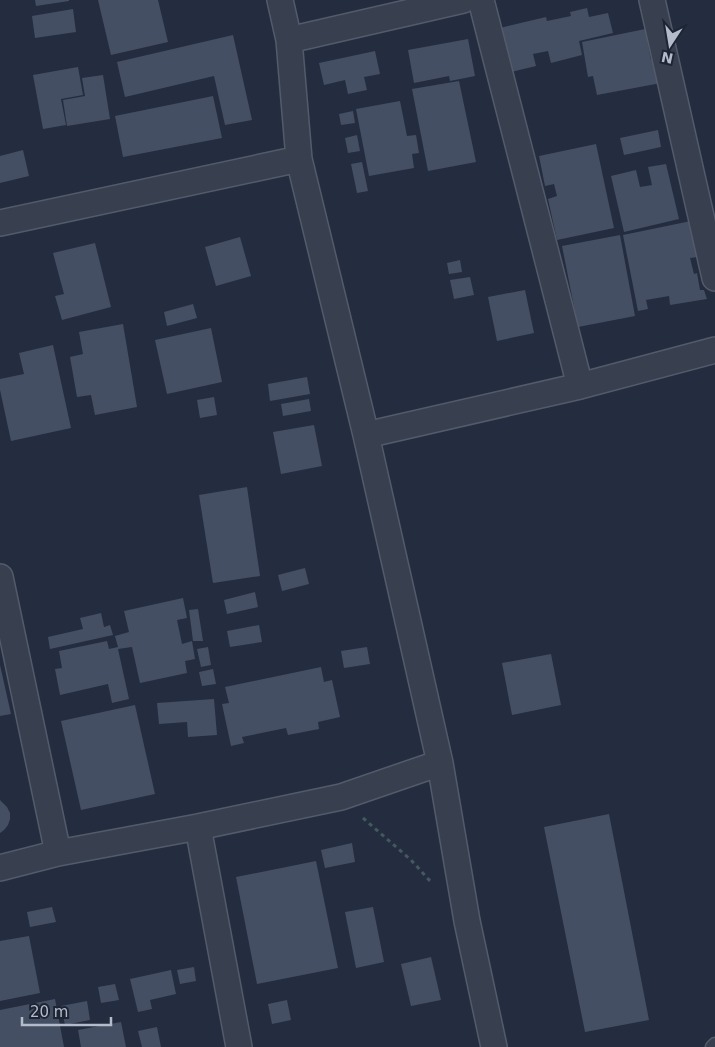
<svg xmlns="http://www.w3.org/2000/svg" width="715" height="1047" font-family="'DejaVu Sans',sans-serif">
<rect width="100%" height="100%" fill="#242d3f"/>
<path fill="#444f63" d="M 35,0 L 69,0 L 69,1 L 36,6 Z
M 98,0 L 158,0 L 168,42 L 111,55 Z
M 587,8 L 589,17 L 608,13 L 613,33 L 579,41 L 582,55 L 551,63 L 548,51 L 533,54 L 536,66 L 511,72 L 500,28 L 546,17 L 547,21 L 571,16 L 570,12 Z
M 73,9 L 76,32 L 35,38 L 32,16 Z
M 650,28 L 652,38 L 647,40 L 651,60 L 656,59 L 661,83 L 597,95 L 593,76 L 588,77 L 582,42 Z
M 233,35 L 252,120 L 225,125 L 214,76 L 125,97 L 117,62 Z
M 468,39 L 475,76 L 450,81 L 449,76 L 414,83 L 408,50 Z
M 375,51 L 380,74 L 364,77 L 367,90 L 348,94 L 345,80 L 324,85 L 319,63 Z
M 78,67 L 83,95 L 61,99 L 66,125 L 43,129 L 33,75 Z
M 103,75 L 110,119 L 67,126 L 63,100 L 85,96 L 82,78 Z
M 459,81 L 476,162 L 428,171 L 412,89 Z
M 213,96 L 222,138 L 123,157 L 115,116 Z
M 400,101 L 407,136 L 416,135 L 419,153 L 412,154 L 414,168 L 369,176 L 356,109 Z
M 353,111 L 355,123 L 341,125 L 339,114 Z
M 658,130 L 661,147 L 624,155 L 620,138 Z
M 357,135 L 360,151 L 348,153 L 345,138 Z
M 596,144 L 614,228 L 557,240 L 548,199 L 557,196 L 554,184 L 545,186 L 539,156 Z
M 23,150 L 29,176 L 0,183 L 0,156 Z
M 362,162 L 368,191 L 357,193 L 351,164 Z
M 666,164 L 679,219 L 624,232 L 611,176 L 636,170 L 640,187 L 652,185 L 648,167 Z
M 691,221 L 698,257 L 690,258 L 694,274 L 697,273 L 700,290 L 704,290 L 707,299 L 670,305 L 669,296 L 646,300 L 648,309 L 638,311 L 623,235 Z
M 620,235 L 635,316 L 578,327 L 562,246 Z
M 240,237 L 251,276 L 216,286 L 205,247 Z
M 95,243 L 111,307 L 62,320 L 55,296 L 64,294 L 53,253 Z
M 460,260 L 462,272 L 449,274 L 447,263 Z
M 470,277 L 474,295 L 454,299 L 450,280 Z
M 525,290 L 534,333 L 497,341 L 488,297 Z
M 193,304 L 197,318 L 167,326 L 164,312 Z
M 123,324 L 137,407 L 95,415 L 91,395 L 77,397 L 70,357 L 83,354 L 79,332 Z
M 211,328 L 222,382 L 167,394 L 155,340 Z
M 53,345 L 71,428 L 11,441 L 0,390 L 0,379 L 24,374 L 19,353 Z
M 307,377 L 310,394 L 270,401 L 268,384 Z
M 214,397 L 217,415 L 200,418 L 197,400 Z
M 309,399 L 311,411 L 283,416 L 281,404 Z
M 314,425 L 322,466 L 281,474 L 273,432 Z
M 247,487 L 260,576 L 213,583 L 199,495 Z
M 305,568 L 309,584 L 282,591 L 278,575 Z
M 255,592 L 258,607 L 227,614 L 224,600 Z
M 183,598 L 187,618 L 177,620 L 182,644 L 192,641 L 195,659 L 185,661 L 187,673 L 140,683 L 132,647 L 118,649 L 129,699 L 112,703 L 108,684 L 60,695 L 55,669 L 62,668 L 59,651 L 107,641 L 109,649 L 118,647 L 115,636 L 129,632 L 124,611 Z
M 198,609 L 203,641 L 193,641 L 189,610 Z
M 101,613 L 104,627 L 110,625 L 113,635 L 50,649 L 48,637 L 83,629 L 80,618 Z
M 259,625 L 262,642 L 230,647 L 227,631 Z
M 208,647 L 211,665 L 201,667 L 197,649 Z
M 367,647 L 370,664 L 344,668 L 341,651 Z
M 551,654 L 561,705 L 512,715 L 502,663 Z
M 0,665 L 11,714 L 0,716 Z
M 321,667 L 324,682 L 332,680 L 340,717 L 318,722 L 319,729 L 288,735 L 286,728 L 242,737 L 244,743 L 231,746 L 222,704 L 229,703 L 225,687 Z
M 213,669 L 216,684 L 202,686 L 199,672 Z
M 214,699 L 217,735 L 188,737 L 187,722 L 159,724 L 157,703 Z
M 135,705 L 155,794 L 81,810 L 61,721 Z
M 0,800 L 7,807 L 10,813 L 10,819 L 8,825 L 4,830 L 0,833 Z
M 609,814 L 649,1020 L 585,1032 L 544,827 Z
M 352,843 L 355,862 L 325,868 L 321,850 Z
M 316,861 L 338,968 L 257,984 L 236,877 Z
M 52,907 L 56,922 L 30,927 L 27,912 Z
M 373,907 L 384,962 L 356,968 L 345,912 Z
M 29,936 L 40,993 L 0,1001 L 0,941 Z
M 431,957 L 441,1000 L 411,1006 L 401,964 Z
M 194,967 L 196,981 L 180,984 L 177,970 Z
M 171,970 L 176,994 L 150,1000 L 152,1009 L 138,1012 L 130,979 Z
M 115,984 L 119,1000 L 101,1003 L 98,987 Z
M 55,999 L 64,1047 L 0,1047 L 0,1010 Z
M 287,1000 L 291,1020 L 272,1024 L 268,1004 Z
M 87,1001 L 90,1020 L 65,1025 L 61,1006 Z
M 121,1022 L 126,1047 L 81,1047 L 78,1030 Z
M 157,1027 L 161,1047 L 142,1047 L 138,1031 Z"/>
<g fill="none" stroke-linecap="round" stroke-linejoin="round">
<g stroke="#535b6a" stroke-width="15">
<path id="lane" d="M 712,1047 L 715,1044"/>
</g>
<g stroke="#535b6a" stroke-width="28">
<path id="street" d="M 280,0 L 289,40 L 299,159 L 366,435 L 440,763 L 467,921 L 494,1047
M 481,0 L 580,386
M 652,0 L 715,278
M 289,40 L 463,0
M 0,223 L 299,159
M 366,435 L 580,386 L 715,350
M 0,577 L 58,853
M 198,827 L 239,1047
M 0,868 L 58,853 L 198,827 L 341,797 L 440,763"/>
</g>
<path stroke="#44585d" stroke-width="3" stroke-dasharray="4 4" stroke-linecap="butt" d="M 363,818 L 411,860 L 431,882"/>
<use href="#lane" stroke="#38404f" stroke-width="12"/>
<use href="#street" stroke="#38404f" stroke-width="25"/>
</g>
<g transform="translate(670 45) rotate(192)" stroke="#1d2534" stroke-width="4" paint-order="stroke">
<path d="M0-4L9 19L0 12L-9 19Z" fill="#b4bbca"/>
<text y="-8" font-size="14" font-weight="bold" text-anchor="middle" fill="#b4bbca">N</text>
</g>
<path d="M22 1017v8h89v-8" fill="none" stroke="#b4bbca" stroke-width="2.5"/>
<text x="30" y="1017" font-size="15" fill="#b4bbca" stroke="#1d2534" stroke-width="4" paint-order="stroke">20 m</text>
</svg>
